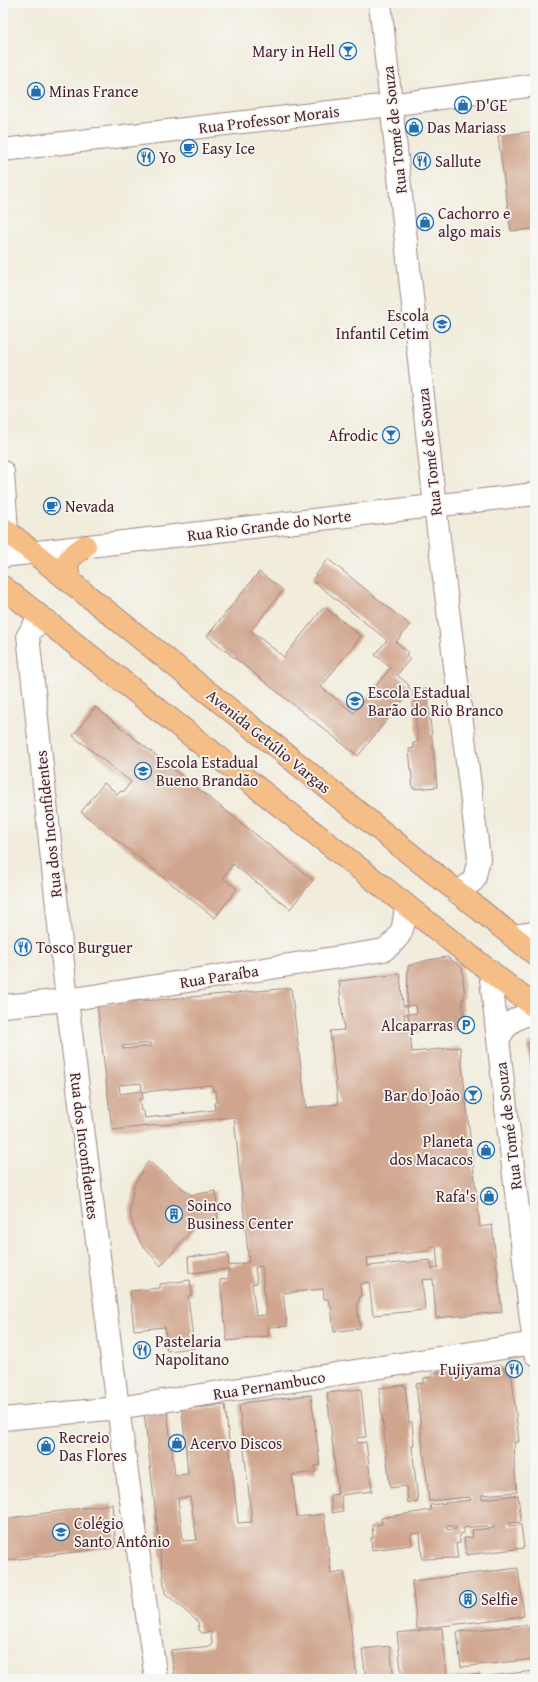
<svg xmlns="http://www.w3.org/2000/svg" width="538" height="1682" font-family="'Gentium Book Plus',serif">
<rect width="100%" height="100%" fill="#f6f6f2"/>
<filter id="ink" filterUnits="userSpaceOnUse"><feTurbulence type="fractalNoise" baseFrequency=".025" numOctaves="2"/><feDisplacementMap in="SourceGraphic" scale="8" xChannelSelector="R" yChannelSelector="G"/><feConvolveMatrix kernelMatrix="1 2 1 2 8 2 1 2 1" color-interpolation-filters="sRGB"/></filter>
<filter id="wash" filterUnits="userSpaceOnUse"><feTurbulence type="fractalNoise" baseFrequency=".012" numOctaves="4" result="noise"/><feDisplacementMap in="SourceGraphic" scale="16" xChannelSelector="R" yChannelSelector="G"/><feGaussianBlur stdDeviation="0.9" result="paint"/><feColorMatrix in="noise" values="0 0 0 0 0 0 0 0 0 0 0 0 0 0 0 0 0 1.4 0 .05"/><feComposite in="paint" operator="in"/></filter>
<g filter="url(#wash)">
<rect width="100%" height="100%" fill="#f1ecdb"/>
<g id="blocks">
<path fill="#d0a58d" fill-rule="evenodd" d="M 535,131 L 535,229 L 511,231 L 498,136 Z
M 328,559 L 410,625 L 396,642 L 408,652 L 406,655 L 410,659 L 397,675 L 408,684 L 410,691 L 358,756 L 207,636 L 259,572 L 283,590 L 251,631 L 284,657 L 324,607 L 361,636 L 321,687 L 354,713 L 391,667 L 375,655 L 387,640 L 312,580 Z
M 427,689 L 437,787 L 413,789 L 409,749 L 414,748 L 413,743 L 418,742 L 413,690 Z
M 95,707 L 313,880 L 290,909 L 233,864 L 223,878 L 237,889 L 215,918 L 81,812 L 104,783 L 118,794 L 121,791 L 123,792 L 131,782 L 73,736 Z
M 447,957 L 462,967 L 465,999 L 462,999 L 465,1027 L 410,1032 L 408,1014 L 404,1014 L 406,1033 L 410,1032 L 412,1052 L 460,1047 L 480,1227 L 492,1225 L 502,1312 L 436,1318 L 433,1279 L 422,1280 L 425,1310 L 373,1315 L 369,1282 L 360,1284 L 361,1297 L 359,1298 L 359,1302 L 357,1303 L 360,1328 L 334,1332 L 331,1306 L 329,1306 L 328,1299 L 324,1299 L 323,1289 L 283,1293 L 287,1326 L 268,1327 L 269,1336 L 227,1341 L 220,1280 L 229,1278 L 228,1269 L 189,1273 L 188,1257 L 228,1253 L 229,1266 L 249,1262 L 234,1117 L 112,1130 L 97,1003 L 157,1000 L 291,988 L 306,1108 L 338,1104 L 330,1031 L 344,1030 L 339,981 L 400,974 L 403,1006 L 407,1006 L 408,1014 L 417,1013 L 416,1005 L 407,1006 L 408,966 L 428,960 ZM 151,1043 L 151,1046 L 123,1049 L 122,1046 ZM 141,1083 L 142,1091 L 120,1094 L 119,1085 ZM 212,1085 L 213,1091 L 216,1090 L 217,1102 L 214,1103 L 215,1110 L 145,1118 L 144,1111 L 141,1111 L 139,1099 L 143,1099 L 142,1092 ZM 436,1246 L 438,1268 L 432,1269 L 430,1260 L 368,1266 L 367,1258 L 429,1251 L 429,1247 ZM 262,1266 L 266,1315 L 256,1316 L 252,1284 L 257,1283 L 255,1267 Z
M 535,1038 L 535,1104 L 534,1104 L 527,1043 L 531,1043 L 533,1039 Z
M 148,1161 L 191,1195 L 216,1191 L 218,1223 L 195,1226 L 161,1266 L 141,1244 L 131,1220 L 130,1208 L 134,1185 Z
M 190,1280 L 192,1295 L 188,1296 L 194,1348 L 167,1351 L 165,1327 L 134,1330 L 130,1291 L 160,1288 L 160,1284 Z
M 499,1366 L 508,1371 L 512,1378 L 519,1442 L 515,1442 L 514,1461 L 517,1492 L 482,1495 L 482,1499 L 518,1495 L 521,1522 L 509,1523 L 509,1526 L 521,1525 L 524,1548 L 466,1555 L 464,1538 L 473,1537 L 472,1530 L 494,1528 L 494,1525 L 463,1528 L 464,1533 L 459,1534 L 460,1543 L 456,1544 L 458,1558 L 422,1559 L 420,1533 L 411,1534 L 412,1545 L 372,1550 L 371,1538 L 373,1538 L 372,1525 L 382,1524 L 381,1518 L 431,1510 L 430,1505 L 471,1500 L 470,1497 L 429,1501 L 416,1384 L 424,1383 L 424,1378 L 432,1377 L 432,1373 ZM 446,1526 L 455,1526 L 456,1529 L 447,1530 Z
M 405,1385 L 409,1422 L 412,1422 L 414,1446 L 412,1446 L 418,1502 L 408,1503 L 406,1486 L 390,1488 L 379,1388 Z
M 361,1389 L 366,1437 L 356,1438 L 357,1443 L 366,1442 L 372,1491 L 341,1495 L 343,1511 L 332,1513 L 330,1495 L 338,1494 L 327,1393 Z
M 311,1395 L 320,1466 L 315,1466 L 316,1472 L 292,1475 L 297,1517 L 324,1514 L 331,1574 L 344,1572 L 357,1679 L 175,1679 L 171,1650 L 212,1646 L 211,1632 L 202,1633 L 199,1630 L 198,1622 L 165,1593 L 144,1413 L 167,1411 L 175,1475 L 188,1474 L 182,1409 L 225,1405 L 238,1523 L 252,1522 L 239,1405 L 249,1402 ZM 190,1497 L 197,1540 L 183,1541 L 178,1498 Z
M 112,1504 L 116,1547 L 3,1561 L 3,1519 Z
M 518,1568 L 524,1616 L 417,1629 L 412,1581 Z
M 532,1624 L 535,1659 L 461,1667 L 457,1632 Z
M 442,1628 L 447,1678 L 480,1674 L 480,1677 L 535,1671 L 535,1679 L 402,1679 L 397,1633 Z
M 390,1646 L 394,1679 L 366,1679 L 362,1649 Z"/>
</g>
</g>
<g filter="url(#ink)">
<use href="#blocks" fill-opacity="0" stroke="#9e8683" stroke-width="1"/>
<g fill="none" stroke-linecap="round" stroke-linejoin="round">
<g stroke="#9e8683" stroke-width="24">
<path id="minor" d="M 380,3 L 435,506 L 479,858 L 474,880 L 458,893
M 3,150 L 390,105 L 535,85
M 3,472 L 7,531 L 3,536
M 3,556 L 535,494
M 47,621 L 33,627 L 28,635 L 67,1000 L 118,1408 L 156,1679
M 513,936 L 535,933
M 490,971 L 535,1354
M 3,1006 L 67,1000 L 384,950 C 404,935 403,930 406,906
M 498,1040 C 508,1021 515,1018 535,1012
M 3,1419 L 118,1408 L 535,1343"/>
</g>
<g stroke="#9e8683" stroke-width="24">
<path id="major" d="M 3,528 L 535,954
M 70,581 C 64,559 68,559 85,546
M 3,587 L 535,1007"/>
</g>
<use href="#minor" stroke="#fff" stroke-width="22"/>
<use href="#major" stroke="#f6be87" stroke-width="22"/>
</g>
</g>
<defs>
<g id="bar-ring" transform="scale(0.9)"><circle r="9.5" fill="#f6f6f2" stroke="#1f6fb2" stroke-width="1.5"/><path d="M-6-5H6L.8 .8V4.5H3.5V6h-7V4.5H-.8V.8Z" fill="#1f6fb2"/></g>
<g id="shop-ring" transform="scale(0.9)"><circle r="9.5" fill="#f6f6f2" stroke="#1f6fb2" stroke-width="1.5"/><path d="M-5-2.5h2.3a2.7 3.5 0 0 1 5.4 0H5L5.5 6h-11ZM-1.5-2.5h3a1.5 2.3 0 0 0-3 0Z" fill="#1f6fb2"/></g>
<g id="cafe-ring" transform="scale(0.9)"><circle r="9.5" fill="#f6f6f2" stroke="#1f6fb2" stroke-width="1.5"/><path d="M-5.5-4.5H6V0H3Q3 3.5 0 3.5H-2.5Q-5.5 3.5-5.5 0ZM3-3.2v2h1.7v-2ZM-6 4.5H4V6H-6Z" fill="#1f6fb2"/></g>
<g id="restaurant-ring" transform="scale(0.9)"><circle r="9.5" fill="#f6f6f2" stroke="#1f6fb2" stroke-width="1.5"/><path d="M-5-6h1v4h1v-4h1v4h1v-4h1v5L-1.5 .5V6h-2V.5L-5-1ZM5-6V6H3V1.5H1.5Q1.5-4 5-6Z" fill="#1f6fb2"/></g>
<g id="school-ring" transform="scale(0.9)"><circle r="9.5" fill="#f6f6f2" stroke="#1f6fb2" stroke-width="1.5"/><path d="M0-5L7-2L0 1L-7-2ZM-4 1L0 2.5L4 1V4Q0 6-4 4Z" fill="#1f6fb2"/></g>
<g id="parking-ring" transform="scale(0.9)"><circle r="9.5" fill="#f6f6f2" stroke="#1f6fb2" stroke-width="1.5"/><path d="M-3.5-5.5H1a3.5 3.5 0 0 1 0 7H-1V5.5H-3.5ZM-1-3.4V-.6H.8a1.4 1.4 0 0 0 0-2.8Z" fill="#1f6fb2"/></g>
<g id="building-ring" transform="scale(0.9)"><circle r="9.5" fill="#f6f6f2" stroke="#1f6fb2" stroke-width="1.5"/><path d="M-4-6H4V6H1V3H-1V6H-4ZM-2.5-4.3h1.7v1.8h-1.7ZM.8-4.3h1.7v1.8H.8ZM-2.5-1h1.7V.8h-1.7ZM.8-1h1.7V.8H.8Z" fill="#1f6fb2"/></g>
</defs>
<g fill-rule="evenodd">
<use href="#bar-ring" x="348" y="51"/>
<use href="#shop-ring" x="36" y="91"/>
<use href="#shop-ring" x="463" y="105"/>
<use href="#shop-ring" x="414" y="127"/>
<use href="#cafe-ring" x="189" y="148"/>
<use href="#restaurant-ring" x="146" y="157"/>
<use href="#restaurant-ring" x="422" y="161"/>
<use href="#shop-ring" x="425" y="222"/>
<use href="#school-ring" x="442" y="324"/>
<use href="#bar-ring" x="391" y="435"/>
<use href="#cafe-ring" x="52" y="506"/>
<use href="#school-ring" x="355" y="701"/>
<use href="#school-ring" x="143" y="771"/>
<use href="#restaurant-ring" x="23" y="947"/>
<use href="#parking-ring" x="466" y="1025"/>
<use href="#bar-ring" x="473" y="1095"/>
<use href="#shop-ring" x="486" y="1150"/>
<use href="#shop-ring" x="489" y="1196"/>
<use href="#building-ring" x="174" y="1214"/>
<use href="#restaurant-ring" x="142" y="1350"/>
<use href="#restaurant-ring" x="514" y="1369"/>
<use href="#shop-ring" x="177" y="1443"/>
<use href="#shop-ring" x="46" y="1446"/>
<use href="#school-ring" x="61" y="1532"/>
<use href="#building-ring" x="468" y="1599"/>
</g>
<g text-anchor="middle" dominant-baseline="central" stroke-width="3.5" stroke-linejoin="round" paint-order="stroke">
<g font-size="16" fill="#4a1f2b" stroke="#f6f6f2" text-anchor="start">
<text x="335" y="51" text-anchor="end">Mary in Hell</text>
<text x="49" y="91">Minas France</text>
<text x="476" y="105">D'GE</text>
<text x="427" y="127">Das Mariass</text>
<text x="202" y="148">Easy Ice</text>
<text x="159" y="157">Yo</text>
<text x="435" y="161">Sallute</text>
<text x="438" y="213">Cachorro e<tspan x="438" dy="18">algo mais</tspan></text>
<text x="429" y="315" text-anchor="end">Escola<tspan x="429" dy="18">Infantil Cetim</tspan></text>
<text x="378" y="435" text-anchor="end">Afrodic</text>
<text x="65" y="506">Nevada</text>
<text x="368" y="692">Escola Estadual<tspan x="368" dy="18">Barão do Rio Branco</tspan></text>
<text x="156" y="762">Escola Estadual<tspan x="156" dy="18">Bueno Brandão</tspan></text>
<text x="36" y="947">Tosco Burguer</text>
<text x="453" y="1025" text-anchor="end">Alcaparras</text>
<text x="460" y="1095" text-anchor="end">Bar do João</text>
<text x="473" y="1141" text-anchor="end">Planeta<tspan x="473" dy="18">dos Macacos</tspan></text>
<text x="476" y="1196" text-anchor="end">Rafa's</text>
<text x="187" y="1205">Soinco<tspan x="187" dy="18">Business Center</tspan></text>
<text x="155" y="1341">Pastelaria<tspan x="155" dy="18">Napolitano</tspan></text>
<text x="501" y="1369" text-anchor="end">Fujiyama</text>
<text x="59" y="1437">Recreio<tspan x="59" dy="18">Das Flores</tspan></text>
<text x="190" y="1443">Acervo Discos</text>
<text x="74" y="1523">Colégio<tspan x="74" dy="18">Santo Antônio</tspan></text>
<text x="481" y="1599">Selfie</text>
</g>
<g font-size="16" fill="#4a1f2b" stroke="#f6f6f2">
<text transform="translate(269 119) rotate(-7)">Rua Professor Morais</text>
<text transform="translate(394 130) rotate(-96)">Rua Tomé de Souza</text>
<text transform="translate(429 452) rotate(-96)">Rua Tomé de Souza</text>
<text transform="translate(269 525) rotate(-7)">Rua Rio Grande do Norte</text>
<text transform="translate(269 741) rotate(39)">Avenida Getúlio Vargas</text>
<text transform="translate(48 824) rotate(-96)">Rua dos Inconfidentes</text>
<text transform="translate(219 976) rotate(-9)">Rua Paraíba</text>
<text transform="translate(508 1126) rotate(-97)">Rua Tomé de Souza</text>
<text transform="translate(85 1146) rotate(83)">Rua dos Inconfidentes</text>
<text transform="translate(269 1385) rotate(-9)">Rua Pernambuco</text>
</g>
</g>
<rect width="538" height="1682" fill="none" stroke="#f6f6f2" stroke-width="16"/>
</svg>
